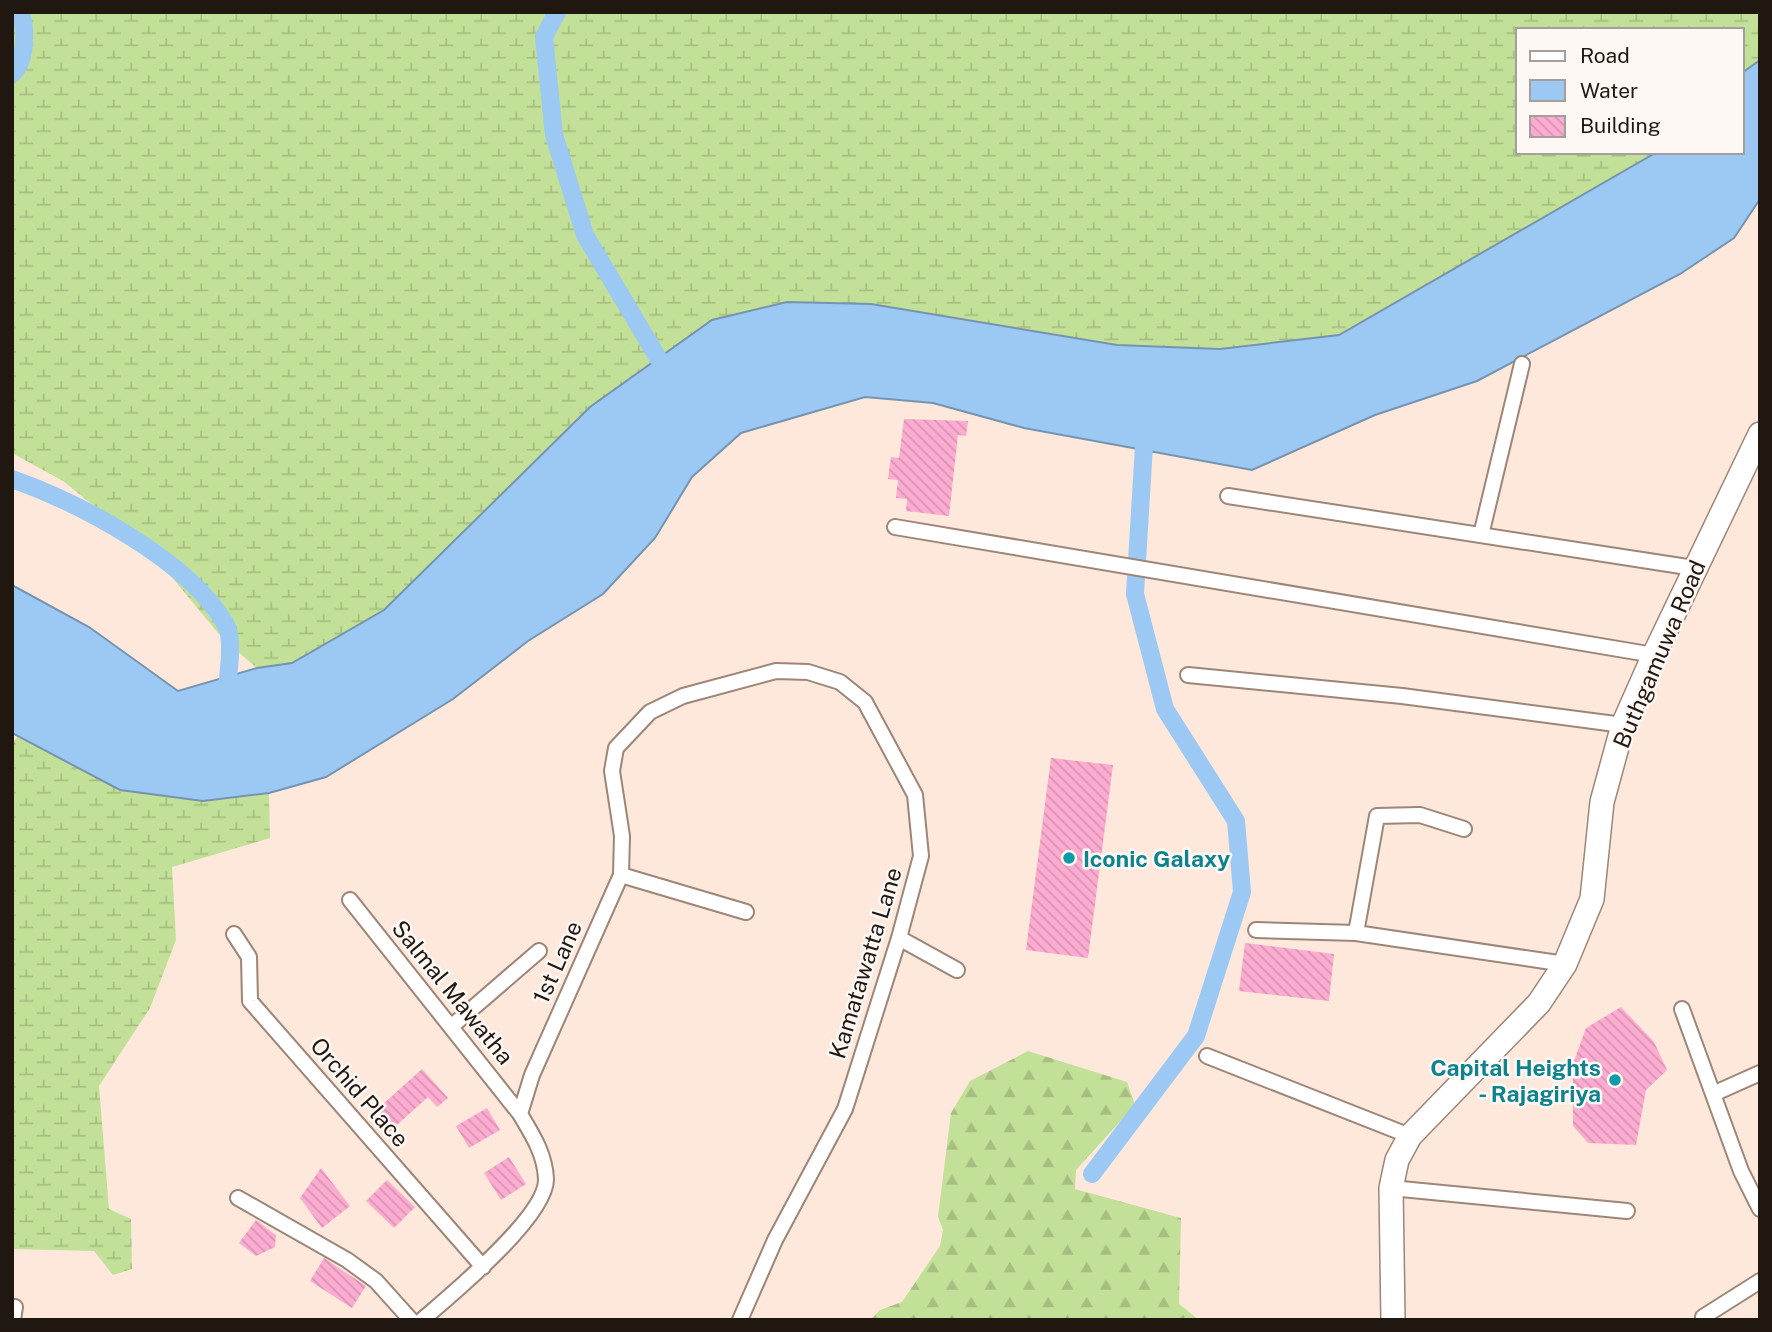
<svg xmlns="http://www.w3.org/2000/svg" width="1772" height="1332" font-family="'Public Sans',sans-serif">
<defs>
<pattern id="forest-firs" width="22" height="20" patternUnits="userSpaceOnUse" patternTransform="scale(1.75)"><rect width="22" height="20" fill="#c2e097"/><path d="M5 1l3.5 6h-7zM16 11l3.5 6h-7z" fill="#a6bf81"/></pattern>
<pattern id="wetland-marsh" width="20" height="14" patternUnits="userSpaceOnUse" patternTransform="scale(1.75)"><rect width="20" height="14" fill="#c2e097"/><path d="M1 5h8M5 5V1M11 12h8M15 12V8" fill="none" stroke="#a6bf81"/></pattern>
<pattern id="building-back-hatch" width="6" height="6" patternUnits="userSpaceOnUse" patternTransform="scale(1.75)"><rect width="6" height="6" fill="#fcacd0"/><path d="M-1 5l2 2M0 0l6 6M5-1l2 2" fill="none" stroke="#d893b2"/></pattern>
</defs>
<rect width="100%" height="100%" fill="#fde8db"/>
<path fill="url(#forest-firs)" d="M 1028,1051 L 1127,1082 L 1135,1105 L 1076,1170 L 1075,1189 L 1181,1218 L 1179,1304 L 1199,1320 L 870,1320 L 880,1310 L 902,1302 L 940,1246 L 943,1230 L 938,1217 L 951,1113 L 970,1081 Z"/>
<path fill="url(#wetland-marsh)" d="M 12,12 L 1760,12 L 1760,60 L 1742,73 L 1742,30 L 1518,30 L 1518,152 L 1657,152 L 1339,335 L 1220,349 L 1117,345 L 871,304 L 590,407 L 384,610 L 292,663 L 257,668 L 223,639 L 151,552 L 63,481 L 12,453 Z
M 18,736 L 120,790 L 203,801 L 269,793 L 270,838 L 172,867 L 176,940 L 150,1008 L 99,1086 L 109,1209 L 131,1219 L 132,1269 L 113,1275 L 94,1251 L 12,1249 L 12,744 Z"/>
<path fill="#9bc9f3" stroke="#7694af" stroke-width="2" d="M 1760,60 L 1760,199 L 1734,238 L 1680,274 L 1477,381 L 1375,415 L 1252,470 L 1024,428 L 933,403 L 865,397 L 741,433 L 692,477 L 655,538 L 603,594 L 528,641 L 453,699 L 326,777 L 269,793 L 203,801 L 120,790 L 12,733 L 12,585 L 89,627 L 178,691 L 257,668 L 292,663 L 384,610 L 590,407 L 712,320 L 787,302 L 871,304 L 1117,345 L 1220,349 L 1339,335 L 1657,152 L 1742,152 L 1742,73 Z"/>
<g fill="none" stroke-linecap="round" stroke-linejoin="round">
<path stroke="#9bc9f3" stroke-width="18" d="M 557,12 L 544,37 L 554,135 L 585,235 L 658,358
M 12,74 C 26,62 27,29 20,12
M 12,479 C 80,503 190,561 226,625 C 234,639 228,683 225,699
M 1092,1174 L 1196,1036 L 1242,892 L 1236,821 L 1165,709 L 1135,594 L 1145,429"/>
</g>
<path fill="url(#building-back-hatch)" d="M 904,419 L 968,421 L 966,436 L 958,435 L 949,516 L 906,511 L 907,499 L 896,498 L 898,480 L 888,479 L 891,457 L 899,458 Z
M 1051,758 L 1113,765 L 1088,958 L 1026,950 Z
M 1245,943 L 1334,954 L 1329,1001 L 1239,991 Z
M 1621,1007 L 1654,1042 L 1667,1070 L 1646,1090 L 1636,1145 L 1588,1143 L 1573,1126 L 1573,1064 L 1586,1028 Z
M 422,1069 L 448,1098 L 437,1107 L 428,1097 L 389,1132 L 372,1114 Z
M 487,1108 L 500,1130 L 469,1148 L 456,1126 Z
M 509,1157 L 526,1184 L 501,1200 L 484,1173 Z
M 321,1168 L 350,1206 L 322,1228 L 300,1198 Z
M 387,1180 L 415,1207 L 394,1228 L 366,1201 Z
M 256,1220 L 276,1235 L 275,1247 L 256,1256 L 239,1243 Z
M 324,1258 L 366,1286 L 352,1308 L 310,1281 Z"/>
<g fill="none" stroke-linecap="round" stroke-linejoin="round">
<g stroke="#9d8577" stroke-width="18">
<path id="minor" d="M 1228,496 L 1694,568
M 895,527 L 1654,655
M 1481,535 L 1522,364
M 1188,675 L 1402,696 L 1623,725
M 621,875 L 746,912
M 350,900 L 520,1114
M 1256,930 L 1356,933 L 1565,964
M 1356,933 L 1377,816 L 1420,815 L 1464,829
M 234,934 L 249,957 L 250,1001 L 483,1267
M 899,938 L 957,970
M 1682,1009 L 1741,1171 L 1760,1209
M 452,1026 L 539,951
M 1207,1056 L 1410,1136
M 1713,1094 L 1760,1073
M 1391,1188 L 1627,1211
M 238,1198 L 347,1260 L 376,1281 L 411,1320
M 1703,1317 L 1760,1281
M 13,1320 L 15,1307
M 422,1320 C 451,1295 547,1216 546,1179 C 545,1154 532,1134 520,1114 L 532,1075 L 621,875 L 622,836 L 612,771 L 616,748 L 650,712 L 683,696 L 776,671 L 808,672 L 840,682 L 865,702 L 915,795 L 921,856 L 899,938 L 845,1109 L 775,1240 L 740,1320"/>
</g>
<g stroke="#9d8577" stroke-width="26">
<path id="primary" d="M 1393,1320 L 1391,1188 L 1397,1160 L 1410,1136 L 1539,1003 L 1565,964 L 1592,899 L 1602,802 L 1623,725 L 1654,655 L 1760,434"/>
</g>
<use href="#minor" stroke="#fff" stroke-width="14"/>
<use href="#primary" stroke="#fff" stroke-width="23"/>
</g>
<g fill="#0f9aa8" stroke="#fef8f5" stroke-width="2.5">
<circle cx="1069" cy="858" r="7"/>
<circle cx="1615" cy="1080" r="7"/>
</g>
<g text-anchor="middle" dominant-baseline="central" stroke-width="5" stroke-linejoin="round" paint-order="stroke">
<g font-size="23" fill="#201711" stroke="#fef8f5">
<text transform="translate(1659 654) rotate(-67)">Buthgamuwa Road</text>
<text transform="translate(557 962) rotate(-66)">1st Lane</text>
<text transform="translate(865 963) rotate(-73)">Kamatawatta Lane</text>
<text transform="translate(453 992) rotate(51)">Salmal Mawatha</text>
<text transform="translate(360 1092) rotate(49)">Orchid Place</text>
</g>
<g font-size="23" font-weight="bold" fill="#0d838f" stroke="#fef8f5" text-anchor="start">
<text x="1083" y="858">Iconic Galaxy</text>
<text x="1601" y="1067" text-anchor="end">Capital Heights<tspan x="1601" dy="26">- Rajagiriya</tspan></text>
</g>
</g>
<rect width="1772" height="1332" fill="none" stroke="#201711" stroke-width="28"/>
<rect x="1516" y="28" width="228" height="126" fill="#fef8f5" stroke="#a59e9a" stroke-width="2"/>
<rect x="1530" y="51" width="35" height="10" fill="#ffffff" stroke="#a59e9a" stroke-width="2"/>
<text x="1580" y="63" font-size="21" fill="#201711">Road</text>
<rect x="1530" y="80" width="35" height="21" fill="#9bc9f3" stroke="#a59e9a" stroke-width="2"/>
<text x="1580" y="98" font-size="21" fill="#201711">Water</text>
<rect x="1530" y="116" width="35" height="21" fill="url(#building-back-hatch)" stroke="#a59e9a" stroke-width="2"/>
<text x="1580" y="133" font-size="21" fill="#201711">Building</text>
</svg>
